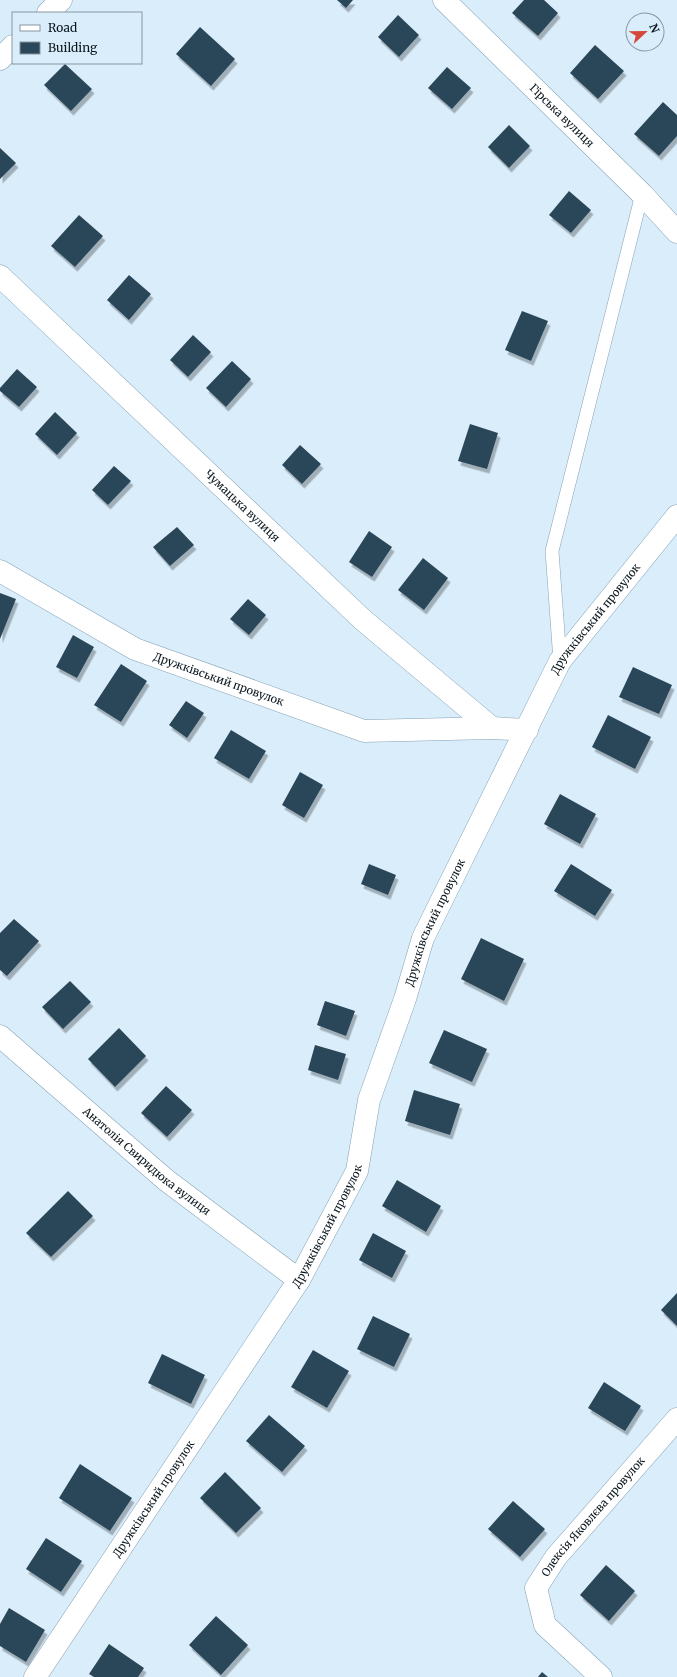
<svg xmlns="http://www.w3.org/2000/svg" width="677" height="1677" font-family="Merriweather,serif">
<defs>
<filter id="shadow"><feDropShadow dx="2.5" dy="4.5" stdDeviation="0" flood-color="#0004"/></filter>
</defs>
<rect width="100%" height="100%" fill="#daedfa"/>
<path fill="#2c475a" filter="url(#shadow)" d="M 337,0 L 353,0 L 346,8 Z
M 524,0 L 544,0 L 558,13 L 538,36 L 512,13 Z
M 398,15 L 419,35 L 399,57 L 378,37 Z
M 200,27 L 235,59 L 211,86 L 176,54 Z
M 595,45 L 624,71 L 598,99 L 570,73 Z
M 65,64 L 92,89 L 71,111 L 44,85 Z
M 447,67 L 471,88 L 452,109 L 428,88 Z
M 663,102 L 677,115 L 677,136 L 659,156 L 634,134 Z
M 509,125 L 530,146 L 509,168 L 488,147 Z
M 0,148 L 16,163 L 0,179 Z
M 569,191 L 591,210 L 571,233 L 549,215 Z
M 79,215 L 103,236 L 75,267 L 51,246 Z
M 129,275 L 151,294 L 129,320 L 107,300 Z
M 522,311 L 548,321 L 531,361 L 505,350 Z
M 193,335 L 211,352 L 188,377 L 170,360 Z
M 232,361 L 251,379 L 226,407 L 206,388 Z
M 17,369 L 37,387 L 19,407 L 0,391 L 0,388 Z
M 55,412 L 77,433 L 57,455 L 35,434 Z
M 470,424 L 498,433 L 487,469 L 458,461 Z
M 300,445 L 321,464 L 302,484 L 282,465 Z
M 114,466 L 131,481 L 108,505 L 92,490 Z
M 177,527 L 194,545 L 170,566 L 153,547 Z
M 369,531 L 392,547 L 372,577 L 349,562 Z
M 423,558 L 448,578 L 424,610 L 398,590 Z
M 0,593 L 16,599 L 0,639 Z
M 248,599 L 266,615 L 249,635 L 230,619 Z
M 73,635 L 94,647 L 77,678 L 56,667 Z
M 121,664 L 147,681 L 121,722 L 94,705 Z
M 633,667 L 672,685 L 659,714 L 619,697 Z
M 186,701 L 204,713 L 187,738 L 169,725 Z
M 608,715 L 651,737 L 635,769 L 592,747 Z
M 231,730 L 266,751 L 249,779 L 214,758 Z
M 300,772 L 323,785 L 304,818 L 282,805 Z
M 560,794 L 596,814 L 580,844 L 544,824 Z
M 369,864 L 396,875 L 388,895 L 361,884 Z
M 571,864 L 612,890 L 595,916 L 554,891 Z
M 14,919 L 39,941 L 7,976 L 0,970 L 0,933 Z
M 481,938 L 524,959 L 504,1001 L 461,979 Z
M 70,981 L 91,1002 L 63,1029 L 42,1007 Z
M 325,1001 L 355,1011 L 346,1036 L 317,1025 Z
M 119,1028 L 146,1056 L 115,1087 L 88,1059 Z
M 444,1030 L 487,1049 L 472,1082 L 429,1063 Z
M 315,1045 L 346,1054 L 338,1080 L 308,1070 Z
M 166,1086 L 192,1110 L 167,1137 L 141,1113 Z
M 414,1090 L 460,1104 L 450,1135 L 405,1121 Z
M 397,1180 L 441,1206 L 426,1232 L 382,1206 Z
M 68,1191 L 93,1216 L 51,1257 L 26,1233 Z
M 373,1233 L 406,1251 L 392,1278 L 359,1260 Z
M 677,1293 L 677,1326 L 661,1310 Z
M 373,1316 L 410,1334 L 394,1367 L 357,1349 Z
M 313,1350 L 349,1371 L 327,1408 L 291,1387 Z
M 162,1354 L 205,1375 L 191,1404 L 148,1383 Z
M 604,1382 L 641,1406 L 625,1431 L 588,1408 Z
M 269,1415 L 305,1446 L 282,1472 L 246,1441 Z
M 80,1464 L 132,1498 L 110,1531 L 59,1498 Z
M 225,1472 L 261,1508 L 236,1533 L 200,1498 Z
M 513,1501 L 545,1529 L 520,1557 L 488,1529 Z
M 46,1538 L 82,1561 L 61,1592 L 26,1569 Z
M 606,1565 L 635,1591 L 609,1621 L 580,1595 Z
M 9,1608 L 45,1630 L 26,1662 L 0,1646 L 0,1624 Z
M 216,1616 L 248,1645 L 221,1675 L 189,1645 Z
M 109,1644 L 144,1668 L 138,1677 L 94,1677 L 89,1674 Z
M 542,1672 L 548,1677 L 538,1677 Z"/>
<g fill="none" stroke-linecap="round" stroke-linejoin="round">
<g stroke="#85a2b7" stroke-width="14">
<path id="service" d="M 560,661 L 552,551 L 642,194"/>
</g>
<g stroke="#85a2b7" stroke-width="23">
<g id="minor">
<path id="s1" d="M 444,0 L 642,194 L 677,232"/>
<path d="M 48,13 L 61,0"/>
<path d="M 0,59 L 13,46"/>
<path id="s2" d="M 0,276 L 363,620 L 492,728"/>
<path id="s3" d="M 0,571 L 135,649 L 364,731 L 492,728 L 527,730"/>
<path id="s4" d="M 0,1036 L 166,1180 L 299,1280"/>
<path id="s5" d="M 35,1677 L 299,1280 L 357,1171 L 369,1100 L 405,999 L 423,938 L 560,661 L 677,516"/>
<path id="s6" d="M 601,1677 L 545,1625 L 536,1588 L 556,1557 L 677,1419"/>
</g>
</g>
<use href="#service" stroke="#fff" stroke-width="13"/>
<use href="#minor" stroke="#fff" stroke-width="22"/>
</g>
<g text-anchor="middle" dominant-baseline="central" stroke-width="4" stroke-linejoin="round" paint-order="stroke">
<g font-size="11" fill="#0a161d" stroke="#daedfa">
<text stroke="none"><textPath href="#s1" startOffset="165">Гірська вулиця</textPath></text>
<text stroke="none"><textPath href="#s2" startOffset="334">Чумацька вулиця</textPath></text>
<text stroke="none"><textPath href="#s5" startOffset="1207">Дружківський провулок</textPath></text>
<text stroke="none"><textPath href="#s3" startOffset="245">Дружківський провулок</textPath></text>
<text stroke="none"><textPath href="#s5" startOffset="862">Дружківський провулок</textPath></text>
<text stroke="none"><textPath href="#s4" startOffset="193">Анатолія Свиридюка вулиця</textPath></text>
<text stroke="none"><textPath href="#s5" startOffset="538">Дружківський провулок</textPath></text>
<text stroke="none"><textPath href="#s5" startOffset="214">Дружківський провулок</textPath></text>
<text stroke="none"><textPath href="#s6" startOffset="206">Олексія Яковлєва провулок</textPath></text>
</g>
</g>
<rect x="12" y="12" width="130" height="52" fill="#daedfa" stroke="#8797a2"/>
<rect x="20" y="25" width="20" height="6" fill="#ffffff" stroke="#8797a2"/>
<text x="48" y="32" font-size="12" fill="#0a161d">Road</text>
<rect x="20" y="42" width="20" height="12" fill="#2c475a" stroke="#8797a2"/>
<text x="48" y="52" font-size="12" fill="#0a161d">Building</text>
<g transform="translate(645 32) rotate(68)"><circle r="19" fill="#daedfa" stroke="#8797a2"/>
<path d="M0-3L7 15L0 10L-7 15Z" fill="#d44739"/>
<text y="-6" font-size="11" font-weight="bold" text-anchor="middle" fill="#0a161d">N</text>
</g>
</svg>
